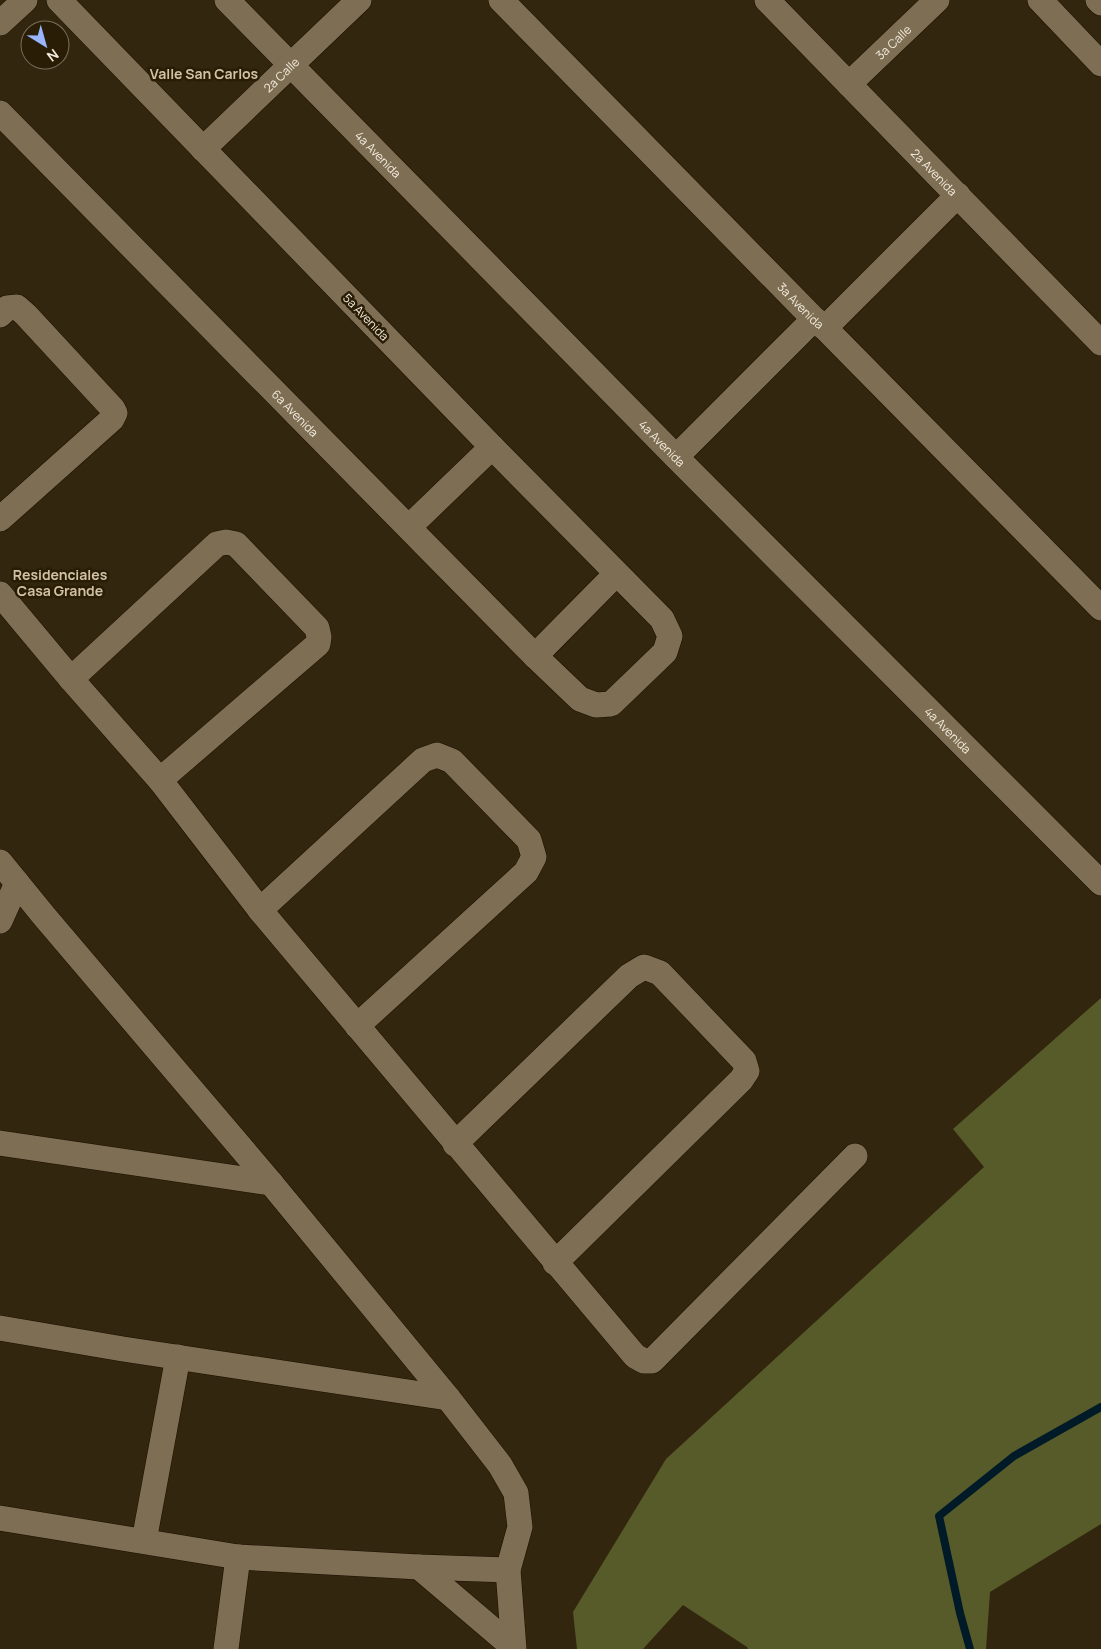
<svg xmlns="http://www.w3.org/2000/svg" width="1101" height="1649" font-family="Manrope,sans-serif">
<rect width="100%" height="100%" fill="#33260e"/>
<path fill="#565b29" d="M 1101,998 L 1101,1524 L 990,1592 L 986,1649 L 748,1649 L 747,1647 L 683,1605 L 643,1649 L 577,1649 L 573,1612 L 666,1459 L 984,1167 L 953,1129 Z"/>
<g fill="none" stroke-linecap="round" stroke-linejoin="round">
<path stroke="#001b27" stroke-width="8" d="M 970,1649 L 960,1613 L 939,1516 L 1014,1456 L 1101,1407"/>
<g stroke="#1a0f00" stroke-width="26">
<g id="street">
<path id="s1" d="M 227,0 L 676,457 L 1101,883"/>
<path id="s2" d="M 501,0 L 814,319 L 825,328 L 1101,608"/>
<path id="s3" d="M 767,0 L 1101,343"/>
<path d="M 1040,0 L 1101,64"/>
<path d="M 1098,0 L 1101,3"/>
<path d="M 0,23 L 25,0"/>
<path id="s4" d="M 849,84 L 937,0"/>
<path id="s5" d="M 0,113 L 535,656 L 580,699 L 596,705 L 611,704 L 665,652 L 670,636 L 662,619 L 492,447 L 59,0"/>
<path id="s6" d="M 203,149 L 359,0"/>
<path d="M 0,315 L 7,308 L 17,307 L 26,315 L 113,409 L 115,413 L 112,419 L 0,519"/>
<path d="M 825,328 L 958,195"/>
<path d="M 676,457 L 814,319"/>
<path d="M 409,527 L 492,447"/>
<path d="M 0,594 L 71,679 L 160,780 L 260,910 L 635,1356 L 644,1361 L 652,1361 L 855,1156"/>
<path d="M 535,656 L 616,574"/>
<path d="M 71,679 L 217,544 L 226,542 L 236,544 L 317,628 L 319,637 L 318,644 L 160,780"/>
<path d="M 0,862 L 44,916 L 271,1183 L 448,1398 L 500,1465 L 516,1493 L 520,1527 L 508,1570 L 514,1649"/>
<path d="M 260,910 L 423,760 L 437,755 L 452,761 L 529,840 L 534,857 L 526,872 L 357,1026"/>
<path d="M 0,921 L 17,883"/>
<path d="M 0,1143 L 271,1183"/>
<path d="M 455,1144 L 629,976 L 644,967 L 660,973 L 744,1061 L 747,1071 L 741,1080 L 555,1263"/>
<path d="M 0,1328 L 123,1349 L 448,1398"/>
<path d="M 0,1518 L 238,1557 L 419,1567 L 508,1570"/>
<path d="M 144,1541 L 178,1357"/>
<path d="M 419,1567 L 513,1647"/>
<path d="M 226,1649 L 238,1557"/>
</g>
</g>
<use href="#street" stroke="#7d6e54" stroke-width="25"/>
</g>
<g text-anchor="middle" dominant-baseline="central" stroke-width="5" stroke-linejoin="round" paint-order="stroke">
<g font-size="12" fill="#f2eadb" stroke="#291d05">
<text stroke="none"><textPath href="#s4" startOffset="61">3a Calle</textPath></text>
<text stroke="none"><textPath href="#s6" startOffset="108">2a Calle</textPath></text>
<text stroke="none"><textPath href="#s1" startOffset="216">4a Avenida</textPath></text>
<text stroke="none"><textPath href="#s3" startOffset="240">2a Avenida</textPath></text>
<text stroke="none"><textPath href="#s2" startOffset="428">3a Avenida</textPath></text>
<text transform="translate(366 317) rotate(46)">5a Avenida</text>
<text stroke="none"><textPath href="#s5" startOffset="421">6a Avenida</textPath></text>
<text stroke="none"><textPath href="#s1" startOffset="621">4a Avenida</textPath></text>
<text stroke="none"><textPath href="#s1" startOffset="1026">4a Avenida</textPath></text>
</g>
<g font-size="14" font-weight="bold" fill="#d1c1a5" stroke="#291d05">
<text x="204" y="73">Valle San Carlos</text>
<text x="60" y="574">Residenciales<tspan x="60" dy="16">Casa Grande</tspan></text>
</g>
</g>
<g transform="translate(45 45) rotate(143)"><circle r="24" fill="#291d05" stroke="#796f5b"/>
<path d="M0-4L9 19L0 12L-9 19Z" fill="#98b5fd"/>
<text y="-8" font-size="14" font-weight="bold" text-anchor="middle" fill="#f2eadb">N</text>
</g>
</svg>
